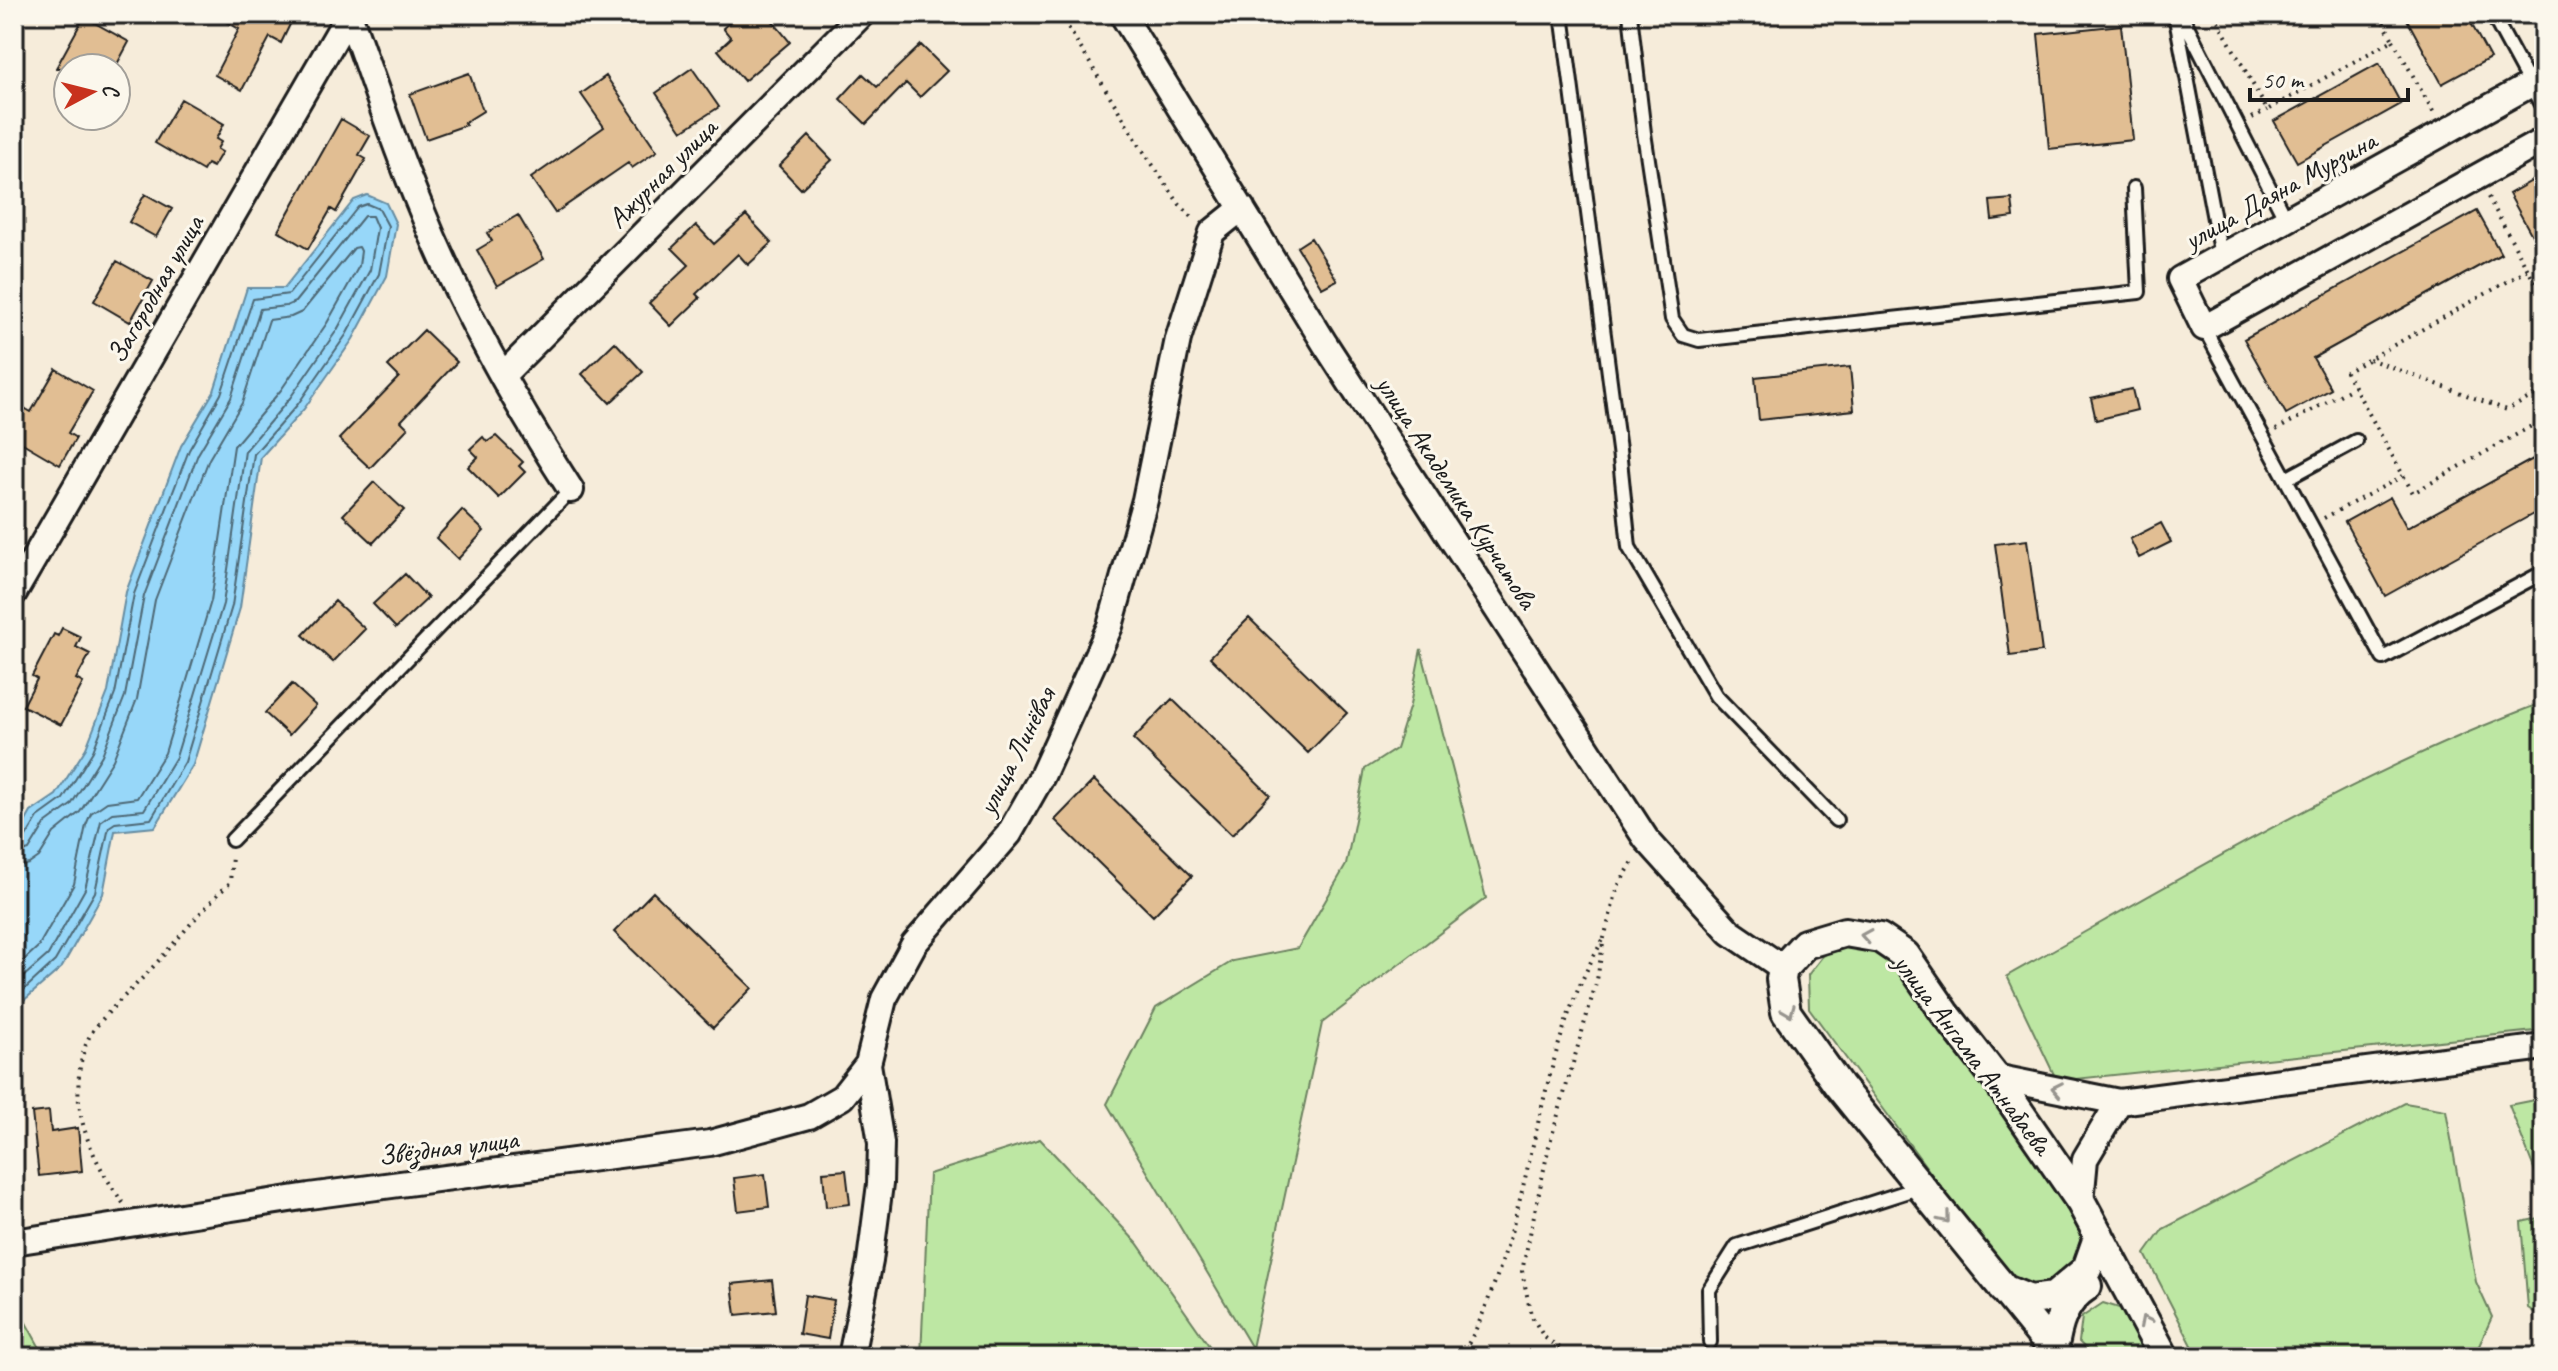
<svg xmlns="http://www.w3.org/2000/svg" width="2558" height="1371" font-family="Caveat,sans-serif">
<rect width="100%" height="100%" fill="#f6ecda"/>
<filter id="ink" filterUnits="userSpaceOnUse"><feTurbulence type="fractalNoise" baseFrequency=".0125" numOctaves="2"/><feDisplacementMap in="SourceGraphic" scale="16" xChannelSelector="R" yChannelSelector="G"/><feConvolveMatrix kernelMatrix="1 2 1 2 8 2 1 2 1" color-interpolation-filters="sRGB"/></filter>
<g filter="url(#ink)">
<path fill="#bde7a3" stroke="#6c8260" stroke-width="2" d="M 1421,649 L 1486,898 L 1322,1023 L 1252,1348 L 1107,1104 L 1156,1008 L 1233,961 L 1298,948 L 1346,865 L 1365,769 L 1396,749 L 1410,705 Z
M 2544,702 L 2544,1030 L 2057,1081 L 2007,976 C 2182,878 2355,772 2544,702 Z
M 1837,946 L 1872,946 L 1895,959 L 2082,1220 L 2088,1243 L 2059,1285 L 2034,1289 L 2006,1275 L 1809,1008 L 1808,975 L 1822,957 Z
M 2544,1098 L 2544,1194 L 2509,1105 Z
M 2405,1103 L 2446,1110 L 2476,1282 L 2492,1317 L 2474,1357 L 2198,1357 L 2145,1254 L 2163,1229 Z
M 1040,1139 L 1137,1243 L 1217,1357 L 921,1357 L 929,1174 Z
M 2544,1217 L 2544,1319 L 2528,1308 L 2521,1222 Z
M 14,1301 L 45,1357 L 14,1357 Z
M 2103,1303 L 2129,1311 L 2150,1357 L 2094,1357 L 2079,1342 L 2082,1317 Z"/>
<path fill="#97d7f9" stroke="#668ca1" stroke-width="2" d="M 367,195 L 386,203 L 396,224 L 387,276 L 353,339 L 304,409 L 261,457 L 240,608 L 193,765 L 155,827 L 115,831 L 103,894 L 62,967 L 14,1009 L 14,842 L 31,812 L 56,795 L 86,748 L 108,692 L 126,592 L 181,446 L 214,391 L 247,288 L 284,288 L 354,200 Z"/>
<g fill="none" stroke-linecap="round" stroke-linejoin="round">
<path stroke="#4d6774" stroke-width="2" d="M 14,845 L 23,842 L 38,817 L 63,799 L 93,751 L 115,694 L 134,594 L 189,450 L 221,394 L 253,299 L 289,294 L 358,207 L 367,204 L 379,209 L 388,226 L 379,274 L 346,335 L 298,404 L 254,454 L 232,606 L 185,762 L 151,819 L 115,823 L 109,827 L 95,892 L 55,961 L 14,999
M 14,855 L 29,850 L 45,824 L 71,805 L 102,755 L 125,696 L 144,596 L 198,454 L 231,398 L 260,309 L 286,306 L 295,302 L 364,216 L 372,216 L 377,228 L 370,270 L 337,330 L 290,398 L 245,451 L 223,604 L 176,757 L 144,810 L 112,813 L 101,821 L 85,889 L 48,955 L 14,985
M 14,867 L 29,864 L 39,857 L 54,833 L 80,812 L 113,760 L 137,699 L 155,600 L 209,459 L 242,403 L 269,320 L 291,317 L 302,312 L 354,248 L 359,247 L 361,251 L 359,266 L 327,323 L 281,390 L 234,446 L 211,601 L 165,753 L 137,798 L 107,802 L 91,813 L 86,825 L 74,884 L 38,947 L 14,969"/>
</g>
<path fill="#e1be93" stroke="#1c1c1c" stroke-width="2" d="M 213,14 L 295,14 L 281,43 L 270,37 L 242,90 L 215,75 L 239,29 Z
M 739,14 L 767,14 L 790,42 L 744,81 L 718,50 L 731,38 L 723,28 Z
M 2404,14 L 2466,14 L 2490,58 L 2442,84 Z
M 84,17 L 129,42 L 115,68 L 56,68 Z
M 2121,25 L 2133,140 L 2049,149 L 2038,34 Z
M 921,45 L 947,71 L 920,97 L 906,83 L 866,124 L 840,99 L 863,74 L 877,87 Z
M 2379,63 L 2401,104 L 2297,162 L 2274,121 Z
M 692,68 L 719,107 L 682,131 L 656,93 Z
M 469,73 L 483,111 L 464,123 L 466,125 L 426,139 L 410,94 Z
M 606,76 L 657,151 L 632,168 L 628,163 L 555,213 L 531,178 L 604,127 L 581,94 Z
M 181,99 L 224,124 L 216,139 L 221,142 L 217,149 L 222,152 L 213,167 L 207,164 L 203,171 L 155,143 Z
M 341,119 L 370,136 L 359,155 L 366,159 L 336,212 L 331,209 L 308,249 L 278,231 Z
M 809,136 L 832,160 L 801,189 L 779,166 Z
M 2544,174 L 2544,257 L 2509,194 Z
M 145,194 L 172,209 L 156,237 L 129,222 Z
M 2012,199 L 2014,217 L 1992,220 L 1990,201 Z
M 2477,211 L 2501,254 L 2313,358 L 2331,389 L 2286,414 L 2244,339 Z
M 518,215 L 544,259 L 497,286 L 477,250 L 492,241 L 487,233 Z
M 746,215 L 772,243 L 748,265 L 738,254 L 696,294 L 700,298 L 671,326 L 649,303 L 689,265 L 672,248 L 696,225 L 714,244 Z
M 1311,238 L 1337,280 L 1322,288 L 1297,247 Z
M 117,261 L 153,281 L 130,322 L 94,301 Z
M 424,330 L 457,362 L 401,421 L 408,428 L 370,468 L 339,439 L 399,377 L 388,366 Z
M 615,342 L 643,372 L 610,403 L 582,374 Z
M 1850,367 L 1854,410 L 1759,420 L 1755,377 Z
M 56,369 L 93,391 L 68,433 L 76,438 L 60,465 L 14,438 L 14,402 L 31,412 Z
M 2132,389 L 2137,410 L 2096,420 L 2091,398 Z
M 496,436 L 523,462 L 519,466 L 525,472 L 499,498 L 468,467 L 478,457 L 470,449 L 483,437 L 487,442 Z
M 2544,453 L 2544,508 L 2385,596 L 2345,522 L 2390,497 L 2407,528 Z
M 374,482 L 404,510 L 373,543 L 343,515 Z
M 462,510 L 484,531 L 458,559 L 436,538 Z
M 2161,523 L 2171,542 L 2139,558 L 2130,539 Z
M 2027,540 L 2042,652 L 2010,656 L 1995,544 Z
M 405,574 L 428,598 L 396,628 L 373,604 Z
M 335,601 L 365,629 L 333,662 L 303,635 Z
M 1249,618 L 1347,713 L 1308,753 L 1210,657 Z
M 62,628 L 81,637 L 76,647 L 90,654 L 76,679 L 83,683 L 61,725 L 23,706 L 37,679 L 32,676 L 54,634 L 58,636 Z
M 292,684 L 316,706 L 289,735 L 265,713 Z
M 1172,699 L 1270,795 L 1232,835 L 1133,739 Z
M 1094,780 L 1192,876 L 1153,916 L 1055,820 Z
M 653,892 L 752,988 L 713,1028 L 614,932 Z
M 49,1111 L 51,1132 L 78,1128 L 82,1171 L 39,1176 L 32,1113 Z
M 846,1170 L 850,1204 L 826,1207 L 823,1172 Z
M 765,1174 L 769,1207 L 738,1211 L 734,1178 Z
M 772,1280 L 776,1311 L 736,1315 L 732,1284 Z
M 805,1295 L 834,1300 L 828,1339 L 799,1334 Z"/>
<g fill="none" stroke-linecap="round" stroke-linejoin="round">
<g stroke="#1c1c1c" stroke-width="18">
<path id="service" d="M 1562,14 L 1619,450 L 1629,547 L 1716,696 L 1836,820
M 1630,14 L 1644,133 L 1672,319 L 1683,335 L 1699,340 L 2139,292 L 2134,188
M 2175,14 L 2221,256
M 2181,14 L 2286,220
M 2492,14 L 2544,110
M 2204,328 L 2383,658 L 2544,572
M 2286,479 L 2356,441
M 232,840 L 571,490
M 1710,1342 L 1709,1290 L 1737,1246 L 1921,1187"/>
</g>
<g stroke="#1c1c1c" stroke-width="30">
<path id="minor" d="M 349,14 C 372,77 393,142 419,204 C 459,304 513,400 571,490
M 1122,14 L 1325,344 L 1646,839 L 1730,932 L 1783,968
M 2544,77 L 2180,279 L 2204,328 L 2544,140
M 503,375 L 862,14
M 14,593 L 349,14
M 1995,1077 L 2119,1102 L 2544,1047
M 2081,1202 L 2085,1159 L 2119,1102
M 14,1242 L 309,1196 L 710,1143 L 809,1116 L 842,1097 L 868,1064
M 851,1357 L 870,1261 L 880,1184 L 881,1143 L 868,1064 L 884,999 L 914,944 L 1009,834 L 1042,776 L 1110,626 L 1145,500 L 1178,339 L 1212,232 L 1242,208"/>
</g>
<g stroke="#1c1c1c" stroke-width="34">
<path id="tertiary" d="M 2003,1289 L 2030,1300 L 2054,1297 L 2087,1269 L 2099,1235
M 2053,1352 C 2057,1325 2063,1301 2087,1286
M 2059,1357 L 1839,1086 L 1786,1012 L 1781,979 L 1783,968 L 1805,944 L 1845,932 L 1880,938 L 1905,955 L 1945,1013 L 1995,1077 L 2081,1202 L 2164,1357"/>
</g>
<path stroke="#1c1c1c" stroke-width="4" stroke-dasharray="2 6" stroke-linecap="butt" d="M 1060,14 L 1142,149 L 1180,205 L 1194,219
M 2214,14 L 2267,110 L 2393,40 L 2379,14
M 2393,40 L 2435,115
M 2252,118 L 2267,110
M 2488,197 L 2544,299
M 2528,270 L 2346,372 L 2413,493 L 2544,419
M 2369,359 L 2507,410 L 2544,390
M 2276,430 L 2354,387
M 2324,518 L 2403,476
M 123,1203 C 94,1162 72,1119 80,1067 C 82,1056 86,1041 92,1032 C 109,1009 132,990 151,969 C 178,940 201,909 230,883 L 232,856
M 1460,1357 C 1478,1331 1489,1298 1500,1268 C 1536,1163 1546,1034 1603,940
M 1573,1357 L 1544,1337 L 1531,1315 L 1522,1271 L 1549,1146 L 1597,980 L 1604,938 L 1618,886 L 1634,860"/>
<use href="#service" stroke="#fbf7ec" stroke-width="12"/>
<use href="#minor" stroke="#fbf7ec" stroke-width="24"/>
<use href="#tertiary" stroke="#fbf7ec" stroke-width="28"/>
</g>
<defs><path id="oneway-chevron" d="M-2-3.5L2.5 0L-2 3.5" fill="none" stroke-width="1.6" stroke-linecap="round" stroke-linejoin="round" transform="scale(2)"/></defs>
<g stroke="#97948e">
<use href="#oneway-chevron" transform="translate(1866 936) rotate(-171)"/>
<use href="#oneway-chevron" transform="translate(1789 1011) rotate(68)"/>
<use href="#oneway-chevron" transform="translate(2057 1089) rotate(-169)"/>
<use href="#oneway-chevron" transform="translate(1945 1218) rotate(51)"/>
<use href="#oneway-chevron" transform="translate(2145 1321) rotate(-117)"/>
</g>
</g>
<g text-anchor="middle" dominant-baseline="central" stroke-width="6" stroke-linejoin="round" paint-order="stroke">
<g font-size="28" fill="#1c1c1c" stroke="#fbf7ec">
<text transform="translate(662 173) rotate(-45)">Ажурная улица</text>
<text transform="translate(2280 190) rotate(-29)">улица Даяна Мурзина</text>
<text transform="translate(155 289) rotate(-60)">Загородная улица</text>
<text transform="translate(1457 492) rotate(57)">улица Академика Курчатова</text>
<text transform="translate(1016 751) rotate(-63)">улица Линёвая</text>
<text transform="translate(1973 1054) rotate(53)">улица Ангама Атнабаева</text>
<text transform="translate(448 1147) rotate(-7)">Звёздная улица</text>
</g>
</g>
<rect width="2558" height="1371" fill="none" stroke="#fbf7ec" stroke-width="48"/>
<rect x="24" y="24" width="2510" height="1323" fill="none" stroke="#1c1c1c" stroke-width="3" filter="url(#ink)"/>
<g transform="translate(92 92) rotate(83)"><circle r="38" fill="#fbf7ec" stroke="#a29f99" stroke-width="2"/>
<path d="M0-6L14 30L0 20L-14 30Z" fill="#c8321e"/>
<text y="-12" font-size="22" font-weight="bold" text-anchor="middle" fill="#1c1c1c">С</text>
</g>
<path d="M2250 88v12h158v-12" fill="none" stroke="#1c1c1c" stroke-width="4"/>
<text x="2262" y="88" font-size="24" fill="#1c1c1c" stroke="#fbf7ec" stroke-width="6" paint-order="stroke">50 m</text>
</svg>
